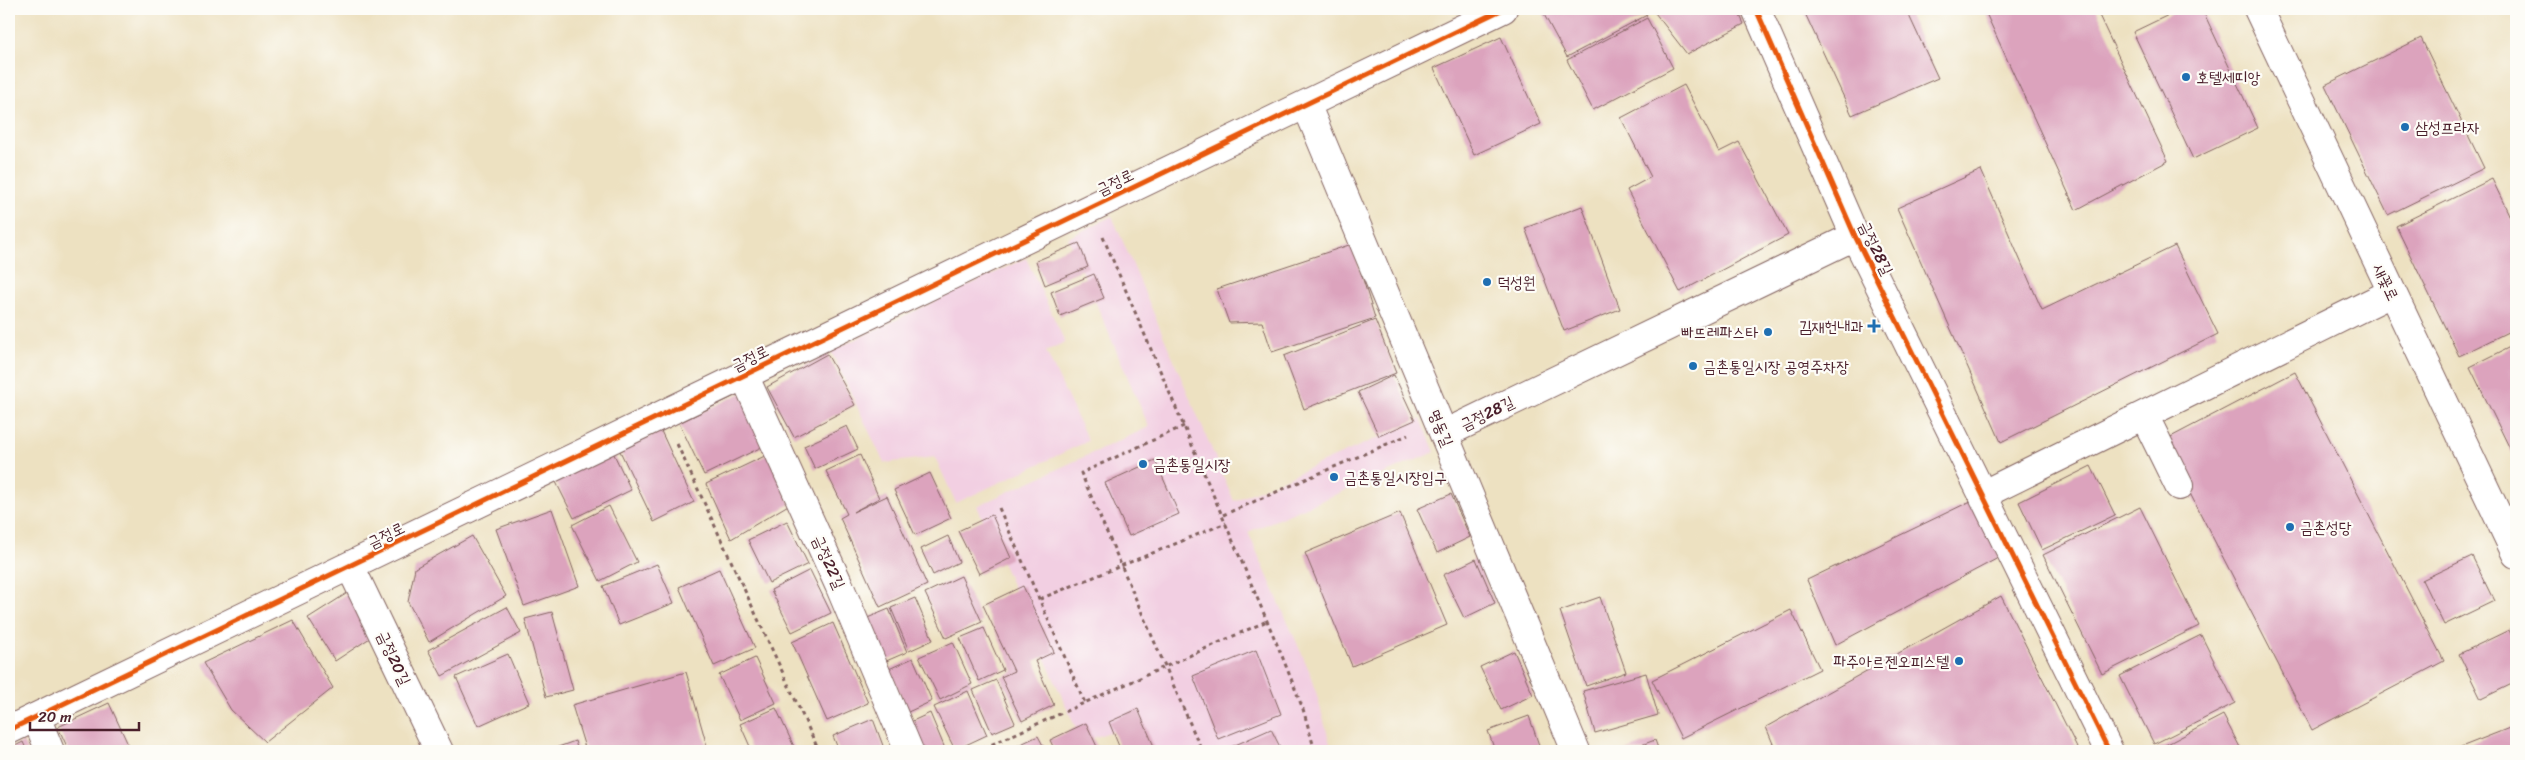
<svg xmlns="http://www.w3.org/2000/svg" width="2525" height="760" font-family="Sriracha,'Poor Story',sans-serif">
<rect width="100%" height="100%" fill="#fdfcf7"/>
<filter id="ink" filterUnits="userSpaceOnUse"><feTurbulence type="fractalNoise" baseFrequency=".02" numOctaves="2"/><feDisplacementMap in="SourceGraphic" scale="10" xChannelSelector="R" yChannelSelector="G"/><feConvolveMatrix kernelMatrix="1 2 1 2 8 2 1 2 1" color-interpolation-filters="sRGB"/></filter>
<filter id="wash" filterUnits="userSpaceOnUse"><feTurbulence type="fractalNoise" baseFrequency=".0096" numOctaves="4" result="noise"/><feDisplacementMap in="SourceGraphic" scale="20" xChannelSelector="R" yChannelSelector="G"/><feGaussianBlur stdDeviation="1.12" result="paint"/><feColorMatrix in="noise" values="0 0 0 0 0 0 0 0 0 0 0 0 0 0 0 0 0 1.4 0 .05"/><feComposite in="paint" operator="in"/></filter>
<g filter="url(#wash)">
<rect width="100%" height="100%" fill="#ede1c1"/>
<path fill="#f2cfe2" d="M 1112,216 L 1234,501 L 1421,419 L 1435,452 L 1248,532 L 1312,677 L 1332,751 L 1150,751 L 1137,722 L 1082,742 L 977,506 L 1149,427 L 1068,238 Z
M 1026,258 L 1065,342 L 1046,351 L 1088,441 L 956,503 L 935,457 L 884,463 L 831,351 Z"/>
<g id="blocks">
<path fill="#dca3bd" d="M 1541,9 L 1643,9 L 1647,15 L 1567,57 Z
M 1652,9 L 1737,9 L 1744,24 L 1687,54 Z
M 1803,9 L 1906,9 L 1938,78 L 1852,115 Z
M 1984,9 L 2096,9 L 2168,161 L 2076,210 Z
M 2181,9 L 2202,9 L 2258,128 L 2193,159 L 2133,32 Z
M 1647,18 L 1673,68 L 1593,110 L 1567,60 Z
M 1501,37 L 1541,124 L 1474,155 L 1434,68 Z
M 2421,38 L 2484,168 L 2388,215 L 2325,85 Z
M 1684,85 L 1719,152 L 1739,142 L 1788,235 L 1680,292 L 1627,190 L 1651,177 L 1621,118 Z
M 1981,170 L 2042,310 L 2175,246 L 2218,334 L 2001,442 L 1897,208 Z
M 2492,179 L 2516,229 L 2516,328 L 2459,356 L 2396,226 Z
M 1582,206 L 1620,309 L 1564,331 L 1525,228 Z
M 1079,243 L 1088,267 L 1045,285 L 1036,261 Z
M 1352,244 L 1375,318 L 1272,352 L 1262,322 L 1229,323 L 1217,289 Z
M 1094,274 L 1104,298 L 1060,316 L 1051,292 Z
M 1375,320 L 1396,373 L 1304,409 L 1284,356 Z
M 2516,344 L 2516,461 L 2470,367 Z
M 827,354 L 855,405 L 794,437 L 767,387 Z
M 2295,372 L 2444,661 L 2312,730 L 2163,441 Z
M 1394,375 L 1415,420 L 1379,436 L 1358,392 Z
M 741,393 L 766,445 L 704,475 L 679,423 Z
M 847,426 L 858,449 L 815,469 L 804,446 Z
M 661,431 L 694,502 L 654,522 L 620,451 Z
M 612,450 L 631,490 L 574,518 L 554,478 Z
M 769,454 L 790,504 L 731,539 L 706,484 Z
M 860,455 L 879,498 L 853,512 L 887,496 L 927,585 L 880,607 L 840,518 L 847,514 L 826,471 Z
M 1155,460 L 1179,514 L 1129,536 L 1105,483 Z
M 2091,466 L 2115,515 L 2042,550 L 2019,502 Z
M 930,473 L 951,518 L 915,535 L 894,490 Z
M 1451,494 L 1470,537 L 1437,553 L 1417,509 Z
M 1971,501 L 2000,557 L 1835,645 L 1807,580 Z
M 609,506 L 637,562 L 600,581 L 572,525 Z
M 2140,507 L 2199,626 L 2102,674 L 2043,555 Z
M 552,509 L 579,586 L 524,606 L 496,529 Z
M 1400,513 L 1447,625 L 1352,666 L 1305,553 Z
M 992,515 L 1011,558 L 979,574 L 958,531 Z
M 787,521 L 808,564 L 769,583 L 748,540 Z
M 472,536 L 506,596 L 429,642 L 408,602 L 415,568 Z
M 948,536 L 959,562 L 933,575 L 921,549 Z
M 2472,556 L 2494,601 L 2444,625 L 2422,580 Z
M 1476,559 L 1495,603 L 1464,618 L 1443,575 Z
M 657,564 L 674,603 L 619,625 L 603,586 Z
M 719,569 L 755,648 L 714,666 L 679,587 Z
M 810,570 L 831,613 L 792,632 L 771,590 Z
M 961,576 L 982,622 L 946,638 L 925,593 Z
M 1023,586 L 1054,652 L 1035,661 L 1054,705 L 1022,721 L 1001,677 L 1014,671 L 983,605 Z
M 349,592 L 376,634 L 335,661 L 308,618 Z
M 2001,596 L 2079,751 L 1776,751 L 1766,727 Z
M 1600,597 L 1626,672 L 1586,686 L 1560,611 Z
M 915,598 L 933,640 L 909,651 L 891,608 Z
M 507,607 L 521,633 L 442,676 L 428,650 Z
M 889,609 L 907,652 L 884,662 L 865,619 Z
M 1791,610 L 1820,669 L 1681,738 L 1652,680 Z
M 552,612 L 573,690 L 546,697 L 525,619 Z
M 293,620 L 333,688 L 265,742 L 231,710 L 203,663 Z
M 833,623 L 868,703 L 827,721 L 792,642 Z
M 984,628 L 1003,670 L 979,681 L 960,638 Z
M 2509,630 L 2516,645 L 2516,682 L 2481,699 L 2459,654 Z
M 2201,635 L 2235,703 L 2154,744 L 2120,676 Z
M 953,642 L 972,684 L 940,700 L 919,657 Z
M 1256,650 L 1281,714 L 1218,739 L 1193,676 Z
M 1514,651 L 1533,695 L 1501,710 L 1480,667 Z
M 508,654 L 529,703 L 478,726 L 456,677 Z
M 755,658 L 776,703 L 740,720 L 719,675 Z
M 913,658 L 932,701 L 908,712 L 889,669 Z
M 686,672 L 707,746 L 688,751 L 586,751 L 572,705 Z
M 1646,673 L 1658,715 L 1595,733 L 1583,691 Z
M 996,680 L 1015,723 L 992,733 L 973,690 Z
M 968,691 L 987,735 L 955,750 L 934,707 Z
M 109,703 L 131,751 L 69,751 L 58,727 Z
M 776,708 L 796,751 L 752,751 L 740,724 Z
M 1138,709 L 1156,751 L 1121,751 L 1109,722 Z
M 930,713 L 946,751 L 918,751 L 906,724 Z
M 2223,715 L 2242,751 L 2154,751 Z
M 1529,716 L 1541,751 L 1495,751 L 1488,731 Z
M 873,719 L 885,751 L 839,751 L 833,736 Z
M 1086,723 L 1099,751 L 1055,751 L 1050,740 Z
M 2512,727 L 2516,739 L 2516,751 L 2462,751 L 2461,747 Z
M 1271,729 L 1282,751 L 1222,751 Z
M 1038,736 L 1046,751 L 1006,751 Z
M 1655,740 L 1659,751 L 1625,751 Z
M 575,741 L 578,751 L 547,751 Z
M 23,742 L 27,751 L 9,751 L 9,749 Z
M 423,744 L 426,751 L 407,751 Z"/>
</g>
</g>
<g filter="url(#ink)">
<use href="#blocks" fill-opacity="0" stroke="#836360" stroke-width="1"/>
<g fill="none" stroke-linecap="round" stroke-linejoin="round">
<g stroke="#836360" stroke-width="30">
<path id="street" d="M 1756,9 L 1855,236 L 2109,751
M 1306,104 L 1576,751
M 744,375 L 839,585 L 909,751
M 2144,415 L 2179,486
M 1444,434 L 1855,236
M 1984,494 L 2391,293
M 350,566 L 439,751
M 36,717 L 50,751
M 9,730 L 1503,9"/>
</g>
<g stroke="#836360" stroke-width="30">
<path id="secondary" d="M 2258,9 L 2516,554"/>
</g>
<path stroke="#836360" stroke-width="3" stroke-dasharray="4 4" stroke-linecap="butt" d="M 1103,237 L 1282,656 L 1303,709 L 1315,751
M 1184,426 L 1081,473 L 1202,751
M 677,444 L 819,751
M 999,508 L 1085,703
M 1223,515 L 1408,435
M 1040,599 L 1226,523
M 977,751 L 1267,621"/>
<use href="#street" stroke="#fff" stroke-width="28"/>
<use href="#secondary" stroke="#fff" stroke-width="28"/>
<g stroke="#fdfcf7" stroke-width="8">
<path id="cycleway" d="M 1756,9 L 1855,236 L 2109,751
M 9,730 L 1503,9"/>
</g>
<use href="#cycleway" stroke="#e8590c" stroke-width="5"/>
</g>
</g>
<g fill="#1f6fb2" stroke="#fdfcf7" stroke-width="2">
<circle cx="2186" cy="77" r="5"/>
<circle cx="2405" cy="127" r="5"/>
<circle cx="1487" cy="282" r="5"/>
<path d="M1871.5 318.5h5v5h5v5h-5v5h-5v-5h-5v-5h5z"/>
<circle cx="1768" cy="332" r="5"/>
<circle cx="1693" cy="366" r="5"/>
<circle cx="1143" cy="464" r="5"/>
<circle cx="1334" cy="477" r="5"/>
<circle cx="2290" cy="527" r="5"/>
<circle cx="1959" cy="661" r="5"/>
</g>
<g text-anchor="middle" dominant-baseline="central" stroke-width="4.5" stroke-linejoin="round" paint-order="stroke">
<g font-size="16" fill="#4a1f2b" stroke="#fdfcf7" text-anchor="start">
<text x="2196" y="77">호텔세띠앙</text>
<text x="2415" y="127">삼성프라자</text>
<text x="1497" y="282">덕성원</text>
<text x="1863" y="326" text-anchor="end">김재헌내과</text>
<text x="1758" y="332" text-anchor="end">빠뜨레파스타</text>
<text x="1703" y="366">금촌통일시장 공영주차장</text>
<text x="1153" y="464">금촌통일시장</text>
<text x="1344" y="477">금촌통일시장입구</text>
<text x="2300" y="527">금촌성당</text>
<text x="1949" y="661" text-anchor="end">파주아르젠오피스텔</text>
</g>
<g font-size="16" fill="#4a1f2b" stroke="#fdfcf7">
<text transform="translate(1115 182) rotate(-26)">금정로</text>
<text transform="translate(1876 248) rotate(64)">금정28길</text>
<text transform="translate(2386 282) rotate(65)">새꽃로</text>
<text transform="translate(750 358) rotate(-26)">금정로</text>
<text transform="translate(1487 413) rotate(-26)">금정28길</text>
<text transform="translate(1441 428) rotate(67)">명동길</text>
<text transform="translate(386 535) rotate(-26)">금정로</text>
<text transform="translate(829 562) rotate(66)">금정22길</text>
<text transform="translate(394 658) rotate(65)">금정20길</text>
</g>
</g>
<rect width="2525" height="760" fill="none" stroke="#fdfcf7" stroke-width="30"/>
<path d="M30 722v8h109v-8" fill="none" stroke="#4a1f2b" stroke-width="2.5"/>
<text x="38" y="722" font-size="15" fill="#4a1f2b" stroke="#fdfcf7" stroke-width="4" paint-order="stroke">20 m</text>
</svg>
